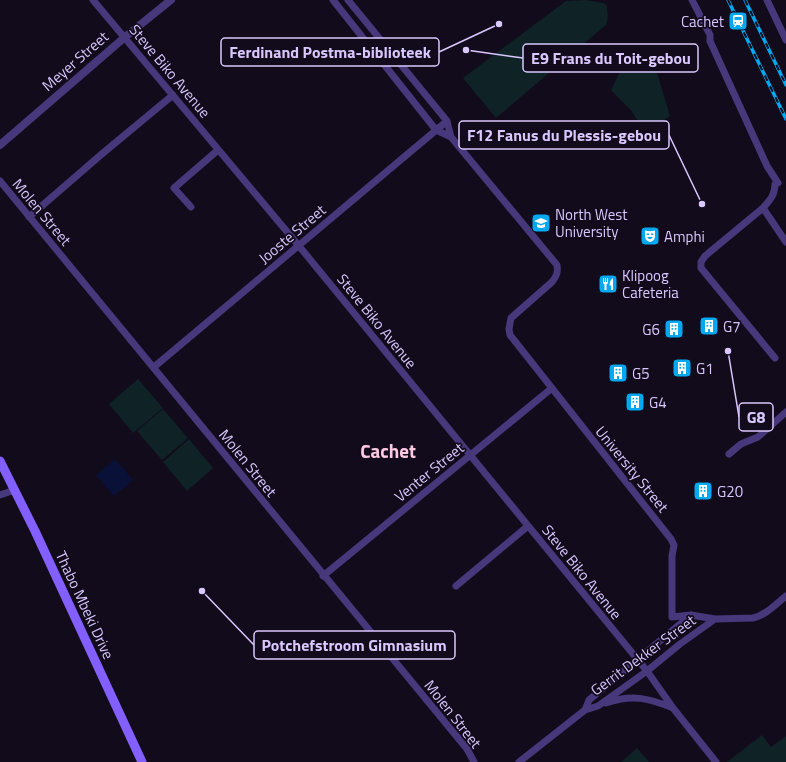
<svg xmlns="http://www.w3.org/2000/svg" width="786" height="762" font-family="'Titillium Web',sans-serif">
<rect width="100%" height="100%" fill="#120b1c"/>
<path fill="#0f2226" d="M 585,0 L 604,3 L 607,6 C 607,13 609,18 606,25 L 496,118 L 463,78 L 566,1 Z
M 655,66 L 670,116 L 645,133 L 631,110 L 611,90 L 621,70 Z
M 138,379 L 163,408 L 133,433 L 109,404 Z
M 163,409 L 188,438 L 162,460 L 137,431 Z
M 189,439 L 213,468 L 187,491 L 163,462 Z
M 762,735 L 771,747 L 786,736 L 786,762 L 727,762 Z
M 637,748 L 649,762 L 621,762 Z"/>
<path fill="#091138" d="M 115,459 L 133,480 L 114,496 L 96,475 Z"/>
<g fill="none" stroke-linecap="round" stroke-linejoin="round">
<path stroke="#47377b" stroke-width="7" d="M 93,0 L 299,246 L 647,671 L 673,708 L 716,762
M 333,0 L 436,130 L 451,137 L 557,265 C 558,272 557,276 552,282 L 511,318 L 509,329 L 510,335 L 671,539 L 674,545 L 672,556 L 672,617 L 691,615 L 715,619 L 753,618 C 766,615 776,604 786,596
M 348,0 L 447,121 L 451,137
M 692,0 L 710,35 L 710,41 L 767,166 L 778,183 L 775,184 C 775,195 770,200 763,208 L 705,256 L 701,262 L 701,268 L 775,358
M 767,0 L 786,40
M 0,181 C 156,371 311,561 467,749 L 474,762
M 191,207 L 174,188 L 218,150
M 763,208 L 786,242
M 29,217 L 103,153 L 173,95
M 154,367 L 447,121
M 729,454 L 741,444 L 758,437 L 786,412
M 0,495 L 15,490
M 323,576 L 552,388
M 456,586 L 528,526
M 606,703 C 632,694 648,698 673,708
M 585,710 L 589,700 L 691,615
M 519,762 L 585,710 L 598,706 L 647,671 L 680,644 L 715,619"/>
<path stroke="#47377b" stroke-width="8" d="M 0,145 L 125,37 L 171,0"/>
<path stroke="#825ffe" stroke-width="9" d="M 0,461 L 35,531 L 142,762"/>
<g stroke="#02a9f0" stroke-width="3.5">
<path id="rail" d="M 728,0 L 786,119
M 745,0 L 786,85"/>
</g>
<use href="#rail" stroke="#120b1c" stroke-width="2" stroke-dasharray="6" stroke-linecap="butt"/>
</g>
<defs>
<g id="station-square" transform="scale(1)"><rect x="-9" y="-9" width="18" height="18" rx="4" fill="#02a9f0" stroke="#120b1c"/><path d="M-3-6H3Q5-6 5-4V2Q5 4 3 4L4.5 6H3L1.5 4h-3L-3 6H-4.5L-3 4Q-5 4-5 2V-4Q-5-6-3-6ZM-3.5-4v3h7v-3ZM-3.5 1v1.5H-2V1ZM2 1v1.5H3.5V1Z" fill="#fff"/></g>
<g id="university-square" transform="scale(1)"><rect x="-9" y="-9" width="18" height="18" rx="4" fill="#02a9f0" stroke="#120b1c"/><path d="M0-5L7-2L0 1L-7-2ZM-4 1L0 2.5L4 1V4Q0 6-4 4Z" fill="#fff"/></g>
<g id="theatre-square" transform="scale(1)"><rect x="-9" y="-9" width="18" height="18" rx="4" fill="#02a9f0" stroke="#120b1c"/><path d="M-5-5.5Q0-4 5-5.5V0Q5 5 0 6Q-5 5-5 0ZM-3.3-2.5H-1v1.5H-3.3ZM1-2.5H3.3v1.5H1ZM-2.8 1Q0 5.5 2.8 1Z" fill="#fff"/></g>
<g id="restaurant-square" transform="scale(1)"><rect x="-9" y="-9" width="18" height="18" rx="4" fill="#02a9f0" stroke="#120b1c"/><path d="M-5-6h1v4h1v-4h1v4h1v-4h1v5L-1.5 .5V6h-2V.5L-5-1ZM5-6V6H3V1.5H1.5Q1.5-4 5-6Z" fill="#fff"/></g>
<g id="building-square" transform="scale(1)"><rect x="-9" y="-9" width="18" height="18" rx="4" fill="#02a9f0" stroke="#120b1c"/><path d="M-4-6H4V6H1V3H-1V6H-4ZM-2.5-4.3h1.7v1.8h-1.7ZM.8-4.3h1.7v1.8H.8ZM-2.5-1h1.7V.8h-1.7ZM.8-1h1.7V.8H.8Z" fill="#fff"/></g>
</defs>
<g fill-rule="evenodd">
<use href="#station-square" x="738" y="21"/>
<use href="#university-square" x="541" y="223"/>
<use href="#theatre-square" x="650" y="236"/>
<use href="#restaurant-square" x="608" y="284"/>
<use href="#building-square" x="709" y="326"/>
<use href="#building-square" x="674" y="329"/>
<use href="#building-square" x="682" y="368"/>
<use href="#building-square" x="618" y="373"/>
<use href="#building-square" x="635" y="402"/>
<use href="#building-square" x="703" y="491"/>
</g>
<g text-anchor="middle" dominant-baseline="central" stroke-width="3.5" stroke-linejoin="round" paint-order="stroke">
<g font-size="15" fill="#d9c7fe" stroke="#120b1c" text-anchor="start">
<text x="724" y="21" text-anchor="end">Cachet</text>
<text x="555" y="214">North West<tspan x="555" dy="17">University</tspan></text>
<text x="664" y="236">Amphi</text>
<text x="622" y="275">Klipoog<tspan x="622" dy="17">Cafeteria</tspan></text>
<text x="723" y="326">G7</text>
<text x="660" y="329" text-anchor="end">G6</text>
<text x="696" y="368">G1</text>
<text x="632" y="373">G5</text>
<text x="649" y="402">G4</text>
<text x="717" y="491">G20</text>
</g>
<g font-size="15" fill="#d9c7fe" stroke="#120b1c">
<text transform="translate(75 61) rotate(-41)">Meyer Street</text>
<text transform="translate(170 71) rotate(50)">Steve Biko Avenue</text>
<text transform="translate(42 212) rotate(50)">Molen Street</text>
<text transform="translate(292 234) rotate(-40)">Jooste Street</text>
<text transform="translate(377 321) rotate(51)">Steve Biko Avenue</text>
<text transform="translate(248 463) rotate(51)">Molen Street</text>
<text transform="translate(632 469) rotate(51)">University Street</text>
<text transform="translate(429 472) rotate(-39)">Venter Street</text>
<text transform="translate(582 572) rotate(51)">Steve Biko Avenue</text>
<text transform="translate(85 605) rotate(65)">Thabo Mbeki Drive</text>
<text transform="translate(643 655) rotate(-36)">Gerrit Dekker Street</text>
<text transform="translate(453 714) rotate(52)">Molen Street</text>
</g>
<g font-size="19" font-weight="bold" fill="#ffc9e1" stroke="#120b1c">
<text x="388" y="450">Cachet</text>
</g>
</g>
<path fill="none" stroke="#d9c7fe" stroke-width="1.5" d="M499 24L439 52M466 50L523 58M702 204L669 135M728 351L739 417M202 591L254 645"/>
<g fill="#d9c7fe" stroke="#120b1c" stroke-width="1.5">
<circle cx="499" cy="24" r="4"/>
<circle cx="466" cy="50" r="4"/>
<circle cx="702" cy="204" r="4"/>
<circle cx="728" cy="351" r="4"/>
<circle cx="202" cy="591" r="4"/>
</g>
<g fill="#120b1c" stroke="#d9c7fe" stroke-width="1.5">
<rect x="221" y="38" width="218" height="28" rx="4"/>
<rect x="523" y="44" width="175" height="28" rx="4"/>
<rect x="459" y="121" width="210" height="28" rx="4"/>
<rect x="739" y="403" width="34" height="28" rx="4"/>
<rect x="254" y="631" width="201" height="28" rx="4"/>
</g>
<g font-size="16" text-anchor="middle" font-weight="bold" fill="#d9c7fe">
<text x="330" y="58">Ferdinand Postma-biblioteek</text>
<text x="611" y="64">E9 Frans du Toit-gebou</text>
<text x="564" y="141">F12 Fanus du Plessis-gebou</text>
<text x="756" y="423">G8</text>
<text x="354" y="651">Potchefstroom Gimnasium</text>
</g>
</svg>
